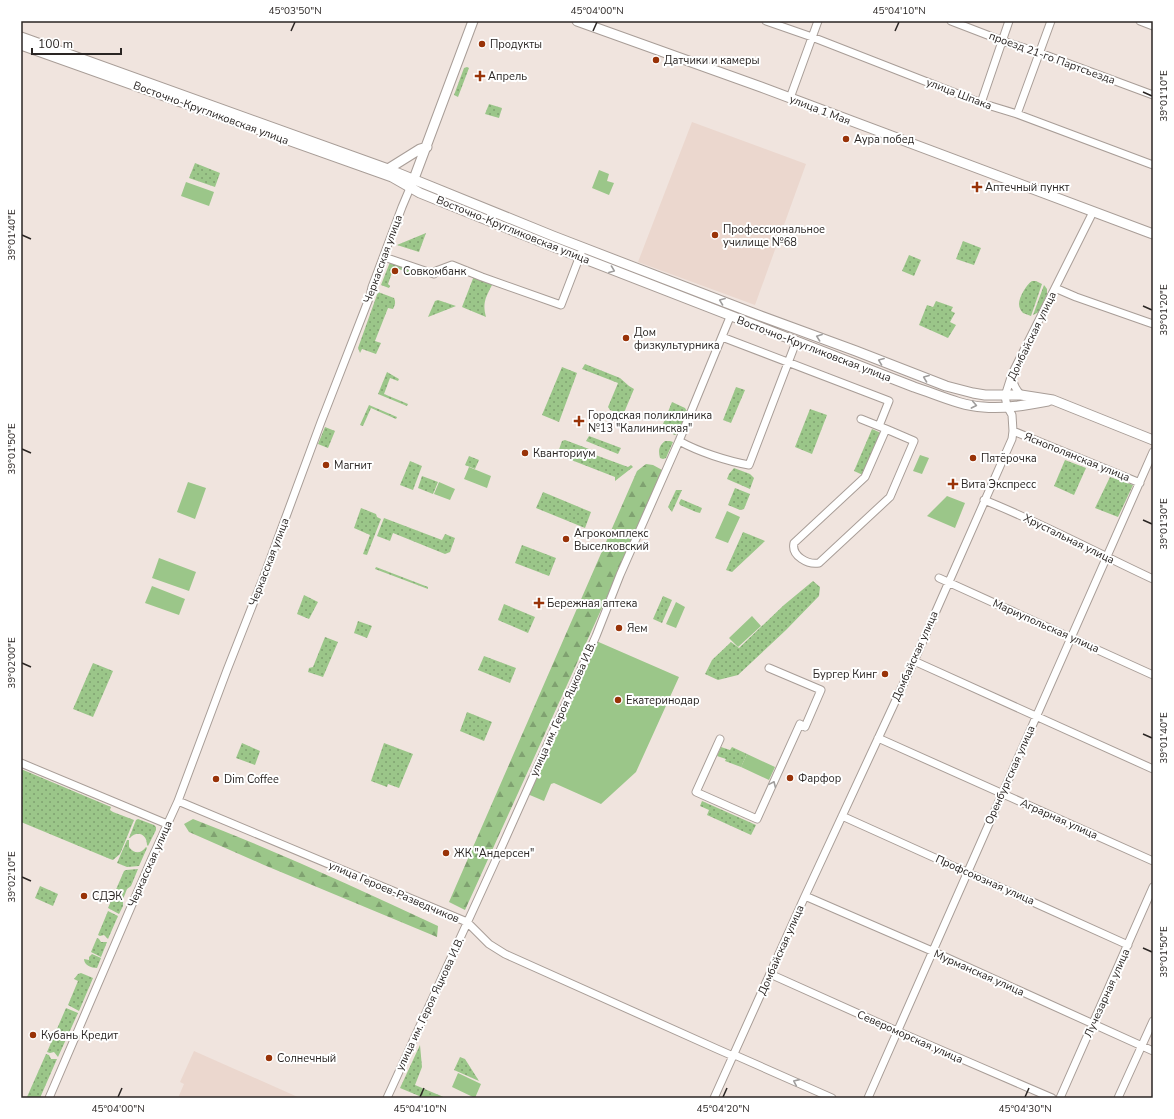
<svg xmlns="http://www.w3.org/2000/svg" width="1174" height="1119" font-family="'Nunito Sans',sans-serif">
<defs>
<pattern id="grass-dots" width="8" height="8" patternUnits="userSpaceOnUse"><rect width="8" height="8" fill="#9bc689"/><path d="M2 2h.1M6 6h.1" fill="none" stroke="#7fa170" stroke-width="1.8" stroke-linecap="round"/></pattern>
<pattern id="forest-firs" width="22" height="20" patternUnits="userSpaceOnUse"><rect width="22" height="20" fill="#9bc689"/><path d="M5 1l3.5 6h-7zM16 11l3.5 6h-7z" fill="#7fa170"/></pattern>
</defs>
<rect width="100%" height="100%" fill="#f0e4de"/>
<path fill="#ebd7ce" d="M 692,122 L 806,164 L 755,305 L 638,262 Z
M 194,1051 L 300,1098 L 178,1098 L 184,1084 L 180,1082 Z"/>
<path fill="url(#grass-dots)" d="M 467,67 L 469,68 L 458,97 L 454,95 L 464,68 Z
M 489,104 L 502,108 L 499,118 L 485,114 Z
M 195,163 L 220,173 L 215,187 L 189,178 Z
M 426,233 L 419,252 L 397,245 Z
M 963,241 L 981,248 L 974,265 L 956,259 Z
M 909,255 L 921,260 L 914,276 L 902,271 Z
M 390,262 L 412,270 L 411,274 L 394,267 L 388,284 L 390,286 L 389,288 L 381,285 Z
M 474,276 L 490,282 L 492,285 C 486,297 482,303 486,317 L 462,307 Z
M 1032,281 L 1036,281 L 1042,284 L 1031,316 L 1023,313 C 1021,311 1019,308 1019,304 C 1019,297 1026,285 1032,281 Z
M 1044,285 L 1047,289 L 1047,294 L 1039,312 L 1033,315 Z
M 378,292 L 394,298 C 396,302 395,305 393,309 L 388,308 L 375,341 L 381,343 L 376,354 L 362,349 L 360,353 L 358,348 Z
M 438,300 L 456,306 L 428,317 L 435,301 Z
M 936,301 L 953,307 L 951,311 L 955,313 L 950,322 L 956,325 L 948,338 L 919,325 L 927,305 L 933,307 Z
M 585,364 L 620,378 L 629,386 L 634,389 L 623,415 L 610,410 L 608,407 L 618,383 L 582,369 Z
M 562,367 L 577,373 L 559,422 L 542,415 Z
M 387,372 L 399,379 L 398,381 L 390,378 L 384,394 L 408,404 L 407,406 L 378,394 Z
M 736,387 L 745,390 L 731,423 L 723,420 Z
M 672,402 L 685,408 L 688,413 L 680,432 L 675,435 L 661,429 Z
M 369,405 L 397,417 L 396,419 L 371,408 L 363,426 L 360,425 Z
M 810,409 L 827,415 L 812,454 L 795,447 Z
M 325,427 L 335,431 L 328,448 L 318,444 Z
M 872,429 L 881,433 L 863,475 L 854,471 Z
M 589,436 L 621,448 L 618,454 L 586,441 Z
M 565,440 L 589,449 L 590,453 L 628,467 L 631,465 L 633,467 L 615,481 L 615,477 L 561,456 L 558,459 L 556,458 L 562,441 Z
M 665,441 L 670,441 L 673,442 L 666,458 L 663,459 L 660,458 C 658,450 659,446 665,441 Z
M 469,456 L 479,460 L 475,469 L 465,465 Z
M 1065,460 L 1086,468 L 1074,495 L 1054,486 Z
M 410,461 L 422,466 L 413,490 L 400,485 Z
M 734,468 L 750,474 L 754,478 L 750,489 L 727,479 L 729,474 Z
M 422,476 L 438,482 L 433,494 L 418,488 Z
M 1110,477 L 1133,485 L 1118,517 L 1095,508 Z
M 735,488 L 750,494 L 744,509 L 740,510 L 728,505 Z
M 676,490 L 682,490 L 672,512 L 668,507 Z
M 543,492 L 591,512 L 585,528 L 536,508 Z
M 681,499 L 702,508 L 700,513 L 696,512 L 680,505 L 679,503 Z
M 361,508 L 376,514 L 377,517 L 381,519 L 367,555 L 363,554 L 370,535 L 354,528 Z
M 384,518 L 442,540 L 445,534 L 455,538 L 450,552 L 445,554 L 393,533 L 390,541 L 377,536 Z
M 743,532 L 765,541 L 732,572 L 726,570 Z
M 522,545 L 556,558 L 549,576 L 515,563 Z
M 376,567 L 428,587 L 428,589 L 375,569 Z
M 813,581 L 820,587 L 819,596 L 786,630 L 738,675 L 718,680 L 705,674 L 712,660 L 731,642 L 739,648 L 784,605 Z
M 304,595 L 318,602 L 309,619 L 297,614 Z
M 663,596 L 672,600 L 662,623 L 653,619 Z
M 504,604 L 535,617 L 528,633 L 498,620 Z
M 358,621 L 372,626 L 367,638 L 354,633 Z
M 325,637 L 338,642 L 323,677 L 308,672 L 309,668 L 313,667 Z
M 484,656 L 516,668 L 510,683 L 478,670 Z
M 93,663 L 113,671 L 93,717 L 73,709 Z
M 467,712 L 492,722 L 484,741 L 460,731 Z
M 242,743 L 260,751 L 255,765 L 236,758 Z
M 384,743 L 413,754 L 399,788 L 388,784 L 387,787 L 371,781 Z
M 721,747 L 730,750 L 732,747 L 747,754 L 741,767 L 725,761 L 726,759 L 717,756 Z
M 21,769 L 111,807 L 110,810 L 113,812 L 134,820 L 120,854 L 113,860 L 110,859 L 21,822 Z
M 702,801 L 756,825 L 751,835 L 707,815 L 709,810 L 700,806 Z
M 138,819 L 154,825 L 156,827 L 156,830 L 148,846 L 147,845 C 147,834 137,830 130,838 L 129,838 L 136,820 Z
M 127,840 L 129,840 L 129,847 C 134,854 141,854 146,847 L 147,848 L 139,866 L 127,867 L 117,863 Z
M 138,869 L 131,886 L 127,889 L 123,899 L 123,906 L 119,914 L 108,908 L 124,871 L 126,870 Z
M 40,886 L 58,894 L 53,906 L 35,898 Z
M 108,911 L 118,916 L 108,939 L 104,935 L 100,936 L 98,935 Z
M 97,938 L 99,939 L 101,942 L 107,942 L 101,957 L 91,952 Z
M 92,954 L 101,958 L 97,968 C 91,968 84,965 84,959 L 89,960 L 89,957 Z
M 81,973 L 93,978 L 79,1011 L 68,1005 L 78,981 L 74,979 L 78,974 Z
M 66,1008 L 78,1013 L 58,1057 L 54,1052 L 50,1053 L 47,1052 Z
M 420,1045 L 422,1067 L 415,1085 L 446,1098 L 424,1098 L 400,1088 Z
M 46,1054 L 49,1055 L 51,1059 L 57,1059 L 40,1098 L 30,1098 L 27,1097 Z
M 460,1057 L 465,1059 L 479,1081 L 454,1070 Z"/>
<path fill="url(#forest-firs)" d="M 646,464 L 653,465 L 664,471 L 465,910 L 449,902 L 637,471 Z
M 193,819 C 276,851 357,888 438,926 L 437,937 L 264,865 L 189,832 L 184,824 Z"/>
<path fill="#9bc689" d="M 599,170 L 609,174 L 607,181 L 614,183 L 609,195 L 592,188 Z
M 186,182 L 214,192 L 209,206 L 181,196 Z
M 920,455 L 929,458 L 922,474 L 913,471 Z
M 469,467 L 491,476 L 487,488 L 464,479 Z
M 188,482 L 206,488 L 195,519 L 177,512 Z
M 439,482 L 455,489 L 450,500 L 434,494 Z
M 947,496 L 965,503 L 955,528 L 927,516 Z
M 727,511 L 740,517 L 728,543 L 715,538 Z
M 159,558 L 196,572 L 189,591 L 152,578 Z
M 152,586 L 185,599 L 179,615 L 145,603 Z
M 676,602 L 685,607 L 676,628 L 666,624 Z
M 752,616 L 761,626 L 738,647 L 729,638 Z
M 594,640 L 679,677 L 636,772 L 601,804 L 554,783 L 551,784 L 544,801 L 525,793 Z
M 747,754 L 775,767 L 769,780 L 741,767 Z
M 458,1073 L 481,1084 L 475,1098 L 452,1087 Z"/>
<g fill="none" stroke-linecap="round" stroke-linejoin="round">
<g stroke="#a89d97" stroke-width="9">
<path id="minor" d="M 766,21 L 812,37 L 981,103 L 1017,114 L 1153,165
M 951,21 L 1003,41 L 1040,53 L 1153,95
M 1140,21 L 1153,26
M 790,98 L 818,21
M 981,103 L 1009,21
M 1017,114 L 1051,21
M 384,257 L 434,274 L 436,271 L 452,265 L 482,277 L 561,305 L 581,253
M 1055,288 L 1076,297 L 1153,324
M 722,337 L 889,401 L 879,426
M 1012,376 C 1013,384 1015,389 1021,395
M 861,419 L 886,429 L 865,477 L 794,543 C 791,556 808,565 819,563 L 890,497 L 914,441 L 886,429
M 1013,431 L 1140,483
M 679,441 C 699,452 727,461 749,465 L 796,342
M 984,500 C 1042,523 1097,553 1153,579
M 939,578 L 1153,675
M 914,661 L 1153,769
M 878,738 L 1153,861
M 720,739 L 696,792 L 757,819 L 800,724 L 805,727 L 821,690 L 769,668
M 21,763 L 167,824
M 178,801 L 467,922 L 489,944 L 505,954 L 717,1049 L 733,1056 L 737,1056 L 832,1098
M 842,816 L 1128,945
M 805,896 L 932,951 L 1153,1051
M 770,974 L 897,1031 L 1052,1098
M 49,1098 L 152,858 L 178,801 L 227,670 L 264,576 L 321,422 L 370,296 L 372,287 L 402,207 L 410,188
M 387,1098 L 494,864 L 596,636 L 620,575 L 679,441 L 730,317
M 714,1098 L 805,896 L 914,661 L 1012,439 L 1013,431 L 1012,415 L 1007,406 L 1005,396 L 1012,374 L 1093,212
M 868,1098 L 1153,452
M 1060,1098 L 1153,887
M 1118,1098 L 1153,1021"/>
</g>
<g stroke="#a89d97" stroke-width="11">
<path id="tertiary" d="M 577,21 L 761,87 L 1153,234
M 21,37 L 388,169 L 553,236 L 758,315 L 856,351 L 946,386 L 973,393 L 985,395 L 1021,395 L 1053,400 L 1153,440
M 21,45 L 392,177 L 420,193 L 549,245 L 914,387 C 936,394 961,406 983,407 C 1005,409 1027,405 1048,401
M 388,169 L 420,149 L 427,147
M 412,184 L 473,21"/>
</g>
<use href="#minor" stroke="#fff" stroke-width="7"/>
<use href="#tertiary" stroke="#fff" stroke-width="9"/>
</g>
<defs><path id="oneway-chevron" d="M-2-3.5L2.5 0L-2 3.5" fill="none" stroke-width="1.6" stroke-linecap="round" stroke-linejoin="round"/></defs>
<g stroke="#9f9d9c">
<use href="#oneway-chevron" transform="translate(612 270) rotate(21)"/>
<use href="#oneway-chevron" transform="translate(722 301) rotate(-159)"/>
<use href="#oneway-chevron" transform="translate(819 337) rotate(-160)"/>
<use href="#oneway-chevron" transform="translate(881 361) rotate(-159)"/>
<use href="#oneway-chevron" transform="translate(926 378) rotate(-159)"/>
<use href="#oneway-chevron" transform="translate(974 405) rotate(11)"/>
<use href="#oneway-chevron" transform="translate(773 784) rotate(-66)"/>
<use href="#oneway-chevron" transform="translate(796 1082) rotate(-156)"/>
</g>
<path fill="none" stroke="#2a2523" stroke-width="1.5" d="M 291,31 L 295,22M 593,31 L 597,22M 895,31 L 899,22M 1143,92 L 1152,96M 22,235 L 31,239M 1143,306 L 1152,310M 22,449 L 31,453M 1143,520 L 1152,524M 22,663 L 31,667M 1143,734 L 1152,738M 22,877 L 31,881M 1143,948 L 1152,952M 118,1097 L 122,1088M 420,1097 L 424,1088M 723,1097 L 727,1088M 1025,1097 L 1029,1088"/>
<g fill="#993308" stroke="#fff" stroke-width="1.5">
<circle cx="482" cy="44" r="4"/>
<circle cx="656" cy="60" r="4"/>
<path d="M478 70h4v4h4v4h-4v4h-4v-4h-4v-4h4z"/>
<circle cx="846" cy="139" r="4"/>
<path d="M975 181h4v4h4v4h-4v4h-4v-4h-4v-4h4z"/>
<circle cx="715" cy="235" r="4"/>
<circle cx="395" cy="271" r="4"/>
<circle cx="626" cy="338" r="4"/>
<path d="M577 415h4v4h4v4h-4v4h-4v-4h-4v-4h4z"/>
<circle cx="525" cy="453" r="4"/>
<circle cx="973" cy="458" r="4"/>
<circle cx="326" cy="465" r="4"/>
<path d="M951 478h4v4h4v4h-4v4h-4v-4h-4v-4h4z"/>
<circle cx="566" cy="539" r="4"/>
<path d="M537 597h4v4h4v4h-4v4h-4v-4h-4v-4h4z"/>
<circle cx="619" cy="628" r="4"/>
<circle cx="885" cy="674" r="4"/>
<circle cx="618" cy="700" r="4"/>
<circle cx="790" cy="778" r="4"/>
<circle cx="216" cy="779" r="4"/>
<circle cx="446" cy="853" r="4"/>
<circle cx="84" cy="896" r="4"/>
<circle cx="33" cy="1035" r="4"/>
<circle cx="269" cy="1058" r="4"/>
</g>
<g text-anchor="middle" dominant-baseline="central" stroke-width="4" stroke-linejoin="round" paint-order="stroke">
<g font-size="11" fill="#2a2523" stroke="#fff" text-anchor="start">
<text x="490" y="44">Продукты</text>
<text x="664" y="60">Датчики и камеры</text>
<text x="488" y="76">Апрель</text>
<text x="854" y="139">Аура побед</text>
<text x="985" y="187">Аптечный пункт</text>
<text x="723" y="229">Профессиональное<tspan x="723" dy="13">училище №68</tspan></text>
<text x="403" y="271">Совкомбанк</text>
<text x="634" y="332">Дом<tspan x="634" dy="13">физкультурника</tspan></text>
<text x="588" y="415">Городская поликлиника<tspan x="588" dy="13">№13 "Калининская"</tspan></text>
<text x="533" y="453">Кванториум</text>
<text x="981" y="458">Пятёрочка</text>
<text x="334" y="465">Магнит</text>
<text x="961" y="484">Вита Экспресс</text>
<text x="574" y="533">Агрокомплекс<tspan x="574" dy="13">Выселковский</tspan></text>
<text x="547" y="603">Бережная аптека</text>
<text x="627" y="628">Яем</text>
<text x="877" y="674" text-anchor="end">Бургер Кинг</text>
<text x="626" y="700">Екатеринодар</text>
<text x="798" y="778">Фарфор</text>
<text x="224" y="779">Dim Coffee</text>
<text x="454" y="853">ЖК "Андерсен"</text>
<text x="92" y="896">СДЭК</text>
<text x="41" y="1035">Кубань Кредит</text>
<text x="277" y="1058">Солнечный</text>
</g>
<g font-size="11" fill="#2a2523" stroke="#fff">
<text transform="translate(1052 58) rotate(20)">проезд 21-го Партсъезда</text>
<text transform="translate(959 94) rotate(21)">улица Шпака</text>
<text transform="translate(820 110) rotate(21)">улица 1 Мая</text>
<text transform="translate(211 113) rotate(20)">Восточно-Кругликовская улица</text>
<text transform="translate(513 230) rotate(22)">Восточно-Кругликовская улица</text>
<text transform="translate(383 259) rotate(-70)">Черкасская улица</text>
<text transform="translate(1032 336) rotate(-64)">Домбайская улица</text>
<text transform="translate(814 349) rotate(21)">Восточно-Кругликовская улица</text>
<text transform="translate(1077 457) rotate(22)">Яснополянская улица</text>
<text transform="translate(1069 539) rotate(26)">Хрустальная улица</text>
<text transform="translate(269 562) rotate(-69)">Черкасская улица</text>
<text transform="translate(1046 626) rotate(24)">Мариупольская улица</text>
<text transform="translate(915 656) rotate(-66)">Домбайская улица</text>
<text transform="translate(563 709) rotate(-66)">улица им. Героя Яцкова И.В.</text>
<text transform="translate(1010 775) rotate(-66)">Оренбургская улица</text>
<text transform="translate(1059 819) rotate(24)">Аграрная улица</text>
<text transform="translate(150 864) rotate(-66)">Черкасская улица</text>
<text transform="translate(985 880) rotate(24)">Профсоюзная улица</text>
<text transform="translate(394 892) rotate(23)">улица Героев-Разведчиков</text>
<text transform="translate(781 950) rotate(-66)">Домбайская улица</text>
<text transform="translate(979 973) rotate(24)">Мурманская улица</text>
<text transform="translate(1107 993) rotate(-66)">Лучезарная улица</text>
<text transform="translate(430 1004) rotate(-65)">улица им. Героя Яцкова И.В.</text>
<text transform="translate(910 1037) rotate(24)">Североморская улица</text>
</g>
</g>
<rect width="1174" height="1119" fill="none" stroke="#ffffff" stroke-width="44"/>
<path d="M32 48v6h89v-6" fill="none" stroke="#2a2523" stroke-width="2"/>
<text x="38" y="48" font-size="12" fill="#2a2523" stroke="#ffffff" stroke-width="3" paint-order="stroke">100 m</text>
<rect x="22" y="22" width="1130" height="1075" fill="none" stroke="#2a2523" stroke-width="1.5"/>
<g font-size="10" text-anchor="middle" fill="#2a2523">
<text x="295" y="14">45°03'50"N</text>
<text x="597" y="14">45°04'00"N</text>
<text x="899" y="14">45°04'10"N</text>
<text transform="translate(1163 96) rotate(-90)" y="4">39°01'10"E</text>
<text transform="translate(11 235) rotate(-90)" y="4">39°01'40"E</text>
<text transform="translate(1163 310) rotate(-90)" y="4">39°01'20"E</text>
<text transform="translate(11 449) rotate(-90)" y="4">39°01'50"E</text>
<text transform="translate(1163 524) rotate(-90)" y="4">39°01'30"E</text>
<text transform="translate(11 663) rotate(-90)" y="4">39°02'00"E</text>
<text transform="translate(1163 738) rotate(-90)" y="4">39°01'40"E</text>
<text transform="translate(11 877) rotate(-90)" y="4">39°02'10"E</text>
<text transform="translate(1163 952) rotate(-90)" y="4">39°01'50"E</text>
<text x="118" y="1112">45°04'00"N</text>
<text x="420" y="1112">45°04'10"N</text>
<text x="723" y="1112">45°04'20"N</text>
<text x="1025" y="1112">45°04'30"N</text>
</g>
</svg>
